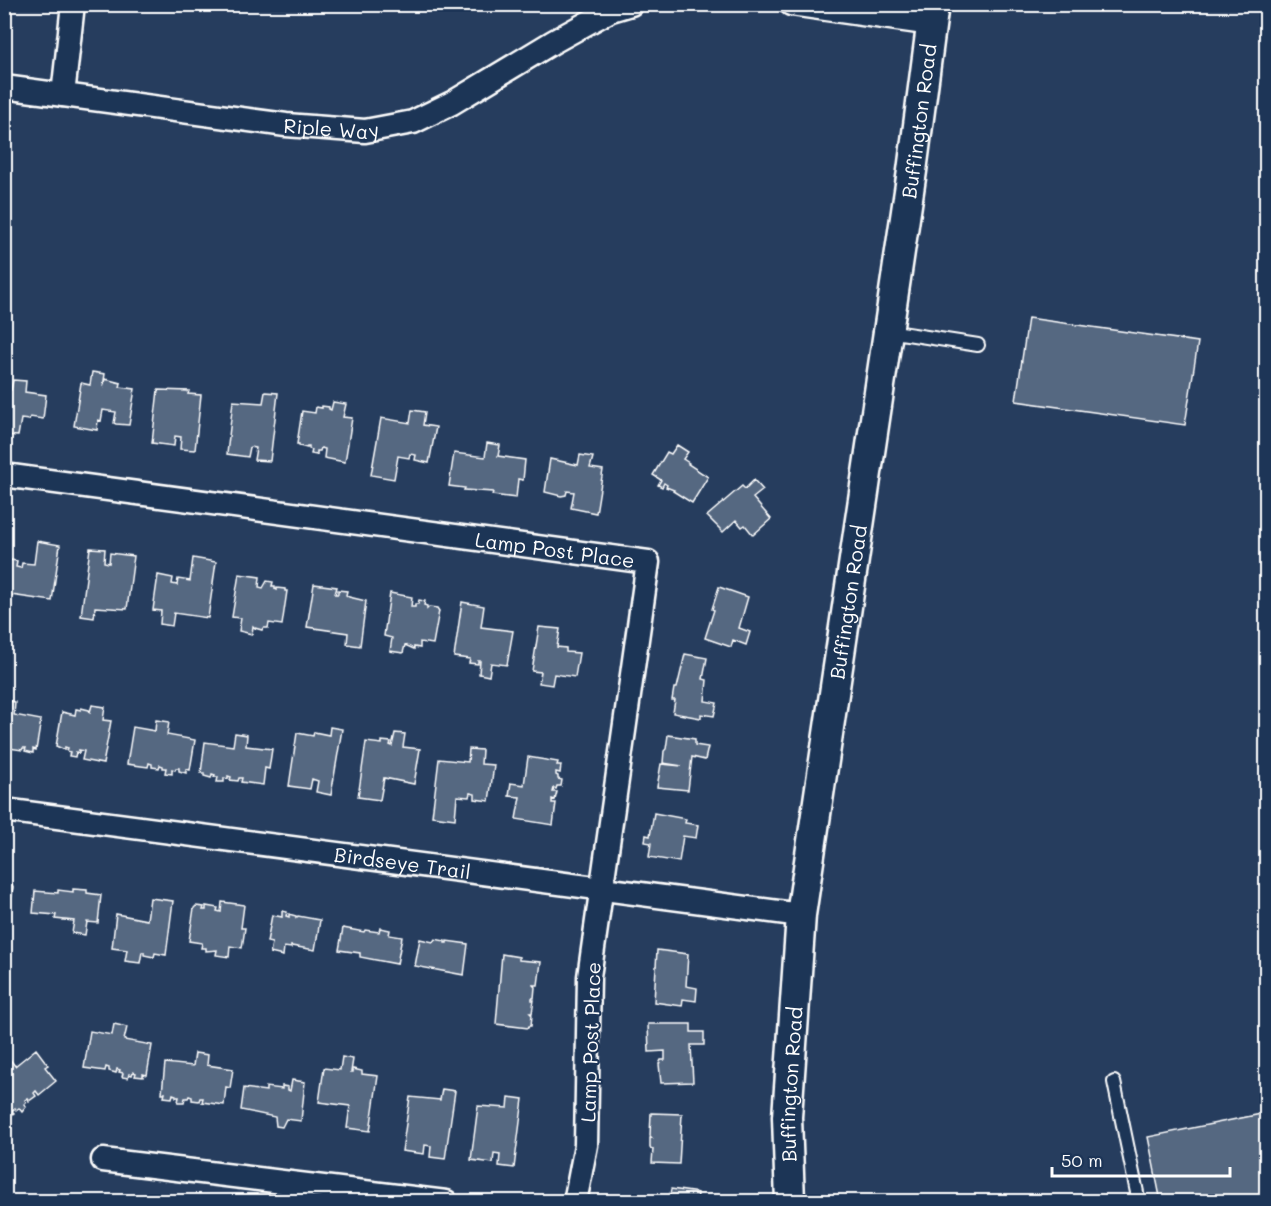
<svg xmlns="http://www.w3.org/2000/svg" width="1271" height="1206" font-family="Mali,sans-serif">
<rect width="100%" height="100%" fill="#263d5e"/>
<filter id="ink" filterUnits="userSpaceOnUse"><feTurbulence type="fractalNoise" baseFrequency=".0167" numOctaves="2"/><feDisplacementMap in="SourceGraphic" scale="12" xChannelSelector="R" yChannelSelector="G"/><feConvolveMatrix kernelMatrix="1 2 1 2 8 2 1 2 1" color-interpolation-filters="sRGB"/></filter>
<g filter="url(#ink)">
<path fill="#556781" stroke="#fff" stroke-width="1.5" d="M 1028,318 L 1198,342 L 1185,425 L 1016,401 Z
M 92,372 L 105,374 L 103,387 L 105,379 L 121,383 L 120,387 L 135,389 L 129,425 L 116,424 L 114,423 L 116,412 L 103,410 L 101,421 L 98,420 L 97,430 L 74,426 L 81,383 L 90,385 Z
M 13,380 L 26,381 L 25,392 L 46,395 L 43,419 L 30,417 L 29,420 L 21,419 L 18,436 L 4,435 L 4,390 L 11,390 Z
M 158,390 L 189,391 L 188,394 L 201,395 L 195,450 L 180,449 L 181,437 L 175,436 L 174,446 L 152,443 Z
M 265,392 L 278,393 L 270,461 L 254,460 L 256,448 L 250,447 L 248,457 L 227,454 L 233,401 L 263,403 Z
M 333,402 L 346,404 L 343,417 L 352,418 L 345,462 L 324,458 L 325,449 L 321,448 L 320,451 L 317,451 L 317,455 L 311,454 L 312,450 L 309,449 L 309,446 L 307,446 L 307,448 L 299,446 L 299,444 L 297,444 L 302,411 L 315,413 L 316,407 L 322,408 L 322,406 L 329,407 L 329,409 L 331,410 Z
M 412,410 L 425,412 L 423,425 L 436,427 L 429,463 L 415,460 L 416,455 L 410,454 L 409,458 L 398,456 L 394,479 L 371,475 L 381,418 L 410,423 Z
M 487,443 L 500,445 L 498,456 L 525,460 L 523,480 L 518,479 L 516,498 L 492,495 L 493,492 L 464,490 L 465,488 L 449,486 L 454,453 L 485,457 Z
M 677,445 L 688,452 L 683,459 L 689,463 L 688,464 L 708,477 L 692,503 L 673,491 L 674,490 L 666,487 L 667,485 L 664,483 L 662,487 L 658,485 L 661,480 L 653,475 L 667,452 L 671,454 Z
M 580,455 L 593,457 L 590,468 L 603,470 L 596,513 L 571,508 L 574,492 L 567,491 L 566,495 L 561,496 L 545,492 L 550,459 L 578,465 Z
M 754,480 L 763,490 L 753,498 L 771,519 L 753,535 L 745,525 L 742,527 L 736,520 L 723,532 L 707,516 L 742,486 L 745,489 Z
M 37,541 L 60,545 L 52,601 L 4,594 L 4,559 L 17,561 L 16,567 L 21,568 L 22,563 L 34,564 Z
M 90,548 L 105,549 L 104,562 L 109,563 L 110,553 L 134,556 L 127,609 L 95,607 L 94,618 L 81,616 Z
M 193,558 L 216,562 L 208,618 L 174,613 L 172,626 L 160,624 L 161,611 L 153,610 L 158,575 L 173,578 L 172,584 L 177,585 L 178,579 L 190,581 Z
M 239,574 L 260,577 L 259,587 L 263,588 L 267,581 L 273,582 L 272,586 L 275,586 L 275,589 L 277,590 L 277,588 L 285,589 L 285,591 L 287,591 L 282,625 L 269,623 L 268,628 L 263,628 L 262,630 L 255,628 L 253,626 L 252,634 L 239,631 L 241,618 L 232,617 Z
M 314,584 L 337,587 L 335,594 L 338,594 L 338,590 L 347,591 L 346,595 L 349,597 L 366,601 L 360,646 L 347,644 L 348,633 L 307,627 Z
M 719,587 L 748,597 L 739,628 L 750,632 L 746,645 L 733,640 L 731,647 L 705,638 L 714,610 L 712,609 Z
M 390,593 L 412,597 L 411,607 L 415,607 L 415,604 L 418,604 L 419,600 L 425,601 L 424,605 L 427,606 L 427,609 L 429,607 L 437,608 L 439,611 L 433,644 L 420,642 L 420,648 L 414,647 L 414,649 L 405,645 L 403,653 L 390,651 L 392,638 L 384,636 Z
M 462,602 L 484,606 L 481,627 L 513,631 L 507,665 L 491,663 L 489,676 L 479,674 L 480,661 L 478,661 L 478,664 L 469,663 L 470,659 L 454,657 Z
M 539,627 L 560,629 L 557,647 L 566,648 L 566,652 L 579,653 L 575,677 L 554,674 L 552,685 L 539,683 L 541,672 L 532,671 Z
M 685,654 L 707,658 L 703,679 L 707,680 L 705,701 L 717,703 L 714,716 L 701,714 L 701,718 L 673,713 L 675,700 L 672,700 L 674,688 L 677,688 Z
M 4,700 L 15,702 L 14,715 L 41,720 L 36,750 L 33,749 L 33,753 L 25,751 L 26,748 L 23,748 L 22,750 L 9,748 L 10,746 L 6,745 L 4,748 Z
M 92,705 L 105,707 L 103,720 L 111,721 L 103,764 L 82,760 L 84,751 L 79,750 L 79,753 L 76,752 L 75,757 L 69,756 L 70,752 L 67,751 L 68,748 L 65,747 L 65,750 L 56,746 L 62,712 L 75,715 L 76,709 L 81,710 L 81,708 L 89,710 L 90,712 Z
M 156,720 L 169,722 L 167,735 L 195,740 L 190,770 L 186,769 L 186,773 L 179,771 L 179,768 L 176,768 L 175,770 L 172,769 L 172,774 L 165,773 L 166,768 L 163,768 L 163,766 L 160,765 L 159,768 L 152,767 L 152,764 L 149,763 L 148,767 L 127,764 L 133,727 L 155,731 Z
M 330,727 L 342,729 L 331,795 L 316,792 L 318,781 L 312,779 L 310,789 L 289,786 L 297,733 L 313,736 L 314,732 L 329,735 Z
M 235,733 L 247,735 L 246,746 L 272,749 L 269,769 L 265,768 L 263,785 L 241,782 L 242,778 L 239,778 L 238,781 L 230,780 L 231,777 L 228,776 L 228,779 L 224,778 L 224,782 L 217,782 L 218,777 L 214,777 L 215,775 L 212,774 L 211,778 L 204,776 L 204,773 L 201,773 L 205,742 L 233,746 Z
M 395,733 L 405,734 L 403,747 L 420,749 L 414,784 L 384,778 L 380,800 L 358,797 L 366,742 L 382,744 L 382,741 L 391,742 L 390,745 L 392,746 Z
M 668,735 L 695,739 L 695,745 L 708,747 L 705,760 L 692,757 L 688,790 L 657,787 L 661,764 L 682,766 L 663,763 L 664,751 L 666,749 Z
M 469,749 L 482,750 L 481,764 L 494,765 L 489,801 L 475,799 L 475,794 L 470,793 L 469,797 L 457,796 L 455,819 L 432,816 L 439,759 L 468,762 Z
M 528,757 L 558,762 L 557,765 L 561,765 L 560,773 L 556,772 L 556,775 L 558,776 L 558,779 L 562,780 L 561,786 L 557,786 L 556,789 L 554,788 L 553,792 L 557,792 L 555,800 L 552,799 L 552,803 L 556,803 L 553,825 L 516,819 L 520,797 L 509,796 L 511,783 L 524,785 Z
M 654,813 L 686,819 L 685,823 L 698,825 L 696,838 L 683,836 L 679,862 L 649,857 L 651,843 L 645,842 L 646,835 L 650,836 Z
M 4,883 L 12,884 L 13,887 L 8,921 L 4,920 Z
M 73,889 L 87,890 L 87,893 L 101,895 L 98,923 L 87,922 L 85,935 L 72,933 L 74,921 L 55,919 L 56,915 L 33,913 L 35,891 L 58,893 L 58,890 L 73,892 Z
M 150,898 L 173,901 L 166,955 L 155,953 L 154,957 L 144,955 L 144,952 L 142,952 L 140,963 L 125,961 L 127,950 L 112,948 L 116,914 L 147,920 Z
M 222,902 L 244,905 L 241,928 L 245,928 L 242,948 L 230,946 L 229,957 L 216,955 L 217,950 L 206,951 L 206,948 L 201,948 L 202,943 L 189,941 L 194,908 L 196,906 L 204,907 L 203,910 L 206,910 L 206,906 L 218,908 L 217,911 L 221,912 Z
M 282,911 L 287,912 L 286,916 L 289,917 L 289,914 L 296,916 L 296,918 L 298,916 L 320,920 L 315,950 L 291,946 L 291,948 L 284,947 L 283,956 L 270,953 L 272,943 L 267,942 L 272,915 L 282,917 Z
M 343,928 L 364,932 L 365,930 L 379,932 L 380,928 L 390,930 L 389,935 L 402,937 L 397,964 L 360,957 L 360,953 L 339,950 Z
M 420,939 L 433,942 L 435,939 L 445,941 L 445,943 L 447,943 L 447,941 L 468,944 L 464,975 L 415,966 Z
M 657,950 L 688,954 L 686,986 L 697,988 L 696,1001 L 683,999 L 682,1006 L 654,1002 Z
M 502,954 L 519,957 L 519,960 L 541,962 L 538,985 L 533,985 L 535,987 L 534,998 L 532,998 L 532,1000 L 534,1000 L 532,1013 L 530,1013 L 532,1015 L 531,1026 L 529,1026 L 528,1028 L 496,1024 Z
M 114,1024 L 127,1027 L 124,1040 L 152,1045 L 147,1075 L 143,1074 L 143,1077 L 135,1076 L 136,1073 L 133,1072 L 132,1075 L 129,1074 L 128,1078 L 122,1077 L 123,1073 L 119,1072 L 120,1070 L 117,1069 L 116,1073 L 109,1071 L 109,1068 L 106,1067 L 105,1071 L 84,1068 L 90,1031 L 112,1035 Z
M 648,1024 L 691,1024 L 691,1032 L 704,1032 L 704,1045 L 691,1045 L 693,1082 L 661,1083 L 659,1064 L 661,1060 L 665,1060 L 665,1051 L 649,1052 Z
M 36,1049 L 48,1065 L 45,1067 L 56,1081 L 39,1095 L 36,1091 L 34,1093 L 36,1096 L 29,1101 L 28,1098 L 25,1100 L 26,1102 L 24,1104 L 26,1107 L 22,1112 L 19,1108 L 16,1110 L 15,1108 L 12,1111 L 14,1113 L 8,1118 L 6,1115 L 4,1117 L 4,1078 L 7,1076 L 4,1073 L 4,1061 L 8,1057 L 15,1066 Z
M 195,1053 L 208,1055 L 207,1065 L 233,1069 L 230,1088 L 226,1087 L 224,1105 L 202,1102 L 203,1098 L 200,1098 L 199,1101 L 192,1100 L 192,1097 L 189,1096 L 188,1098 L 185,1098 L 184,1102 L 178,1102 L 179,1097 L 176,1097 L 176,1095 L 173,1094 L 172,1098 L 164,1097 L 165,1093 L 162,1093 L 165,1063 L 193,1066 Z
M 342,1057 L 353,1059 L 351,1072 L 353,1072 L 353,1069 L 362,1071 L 362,1074 L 378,1076 L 370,1131 L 347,1128 L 350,1106 L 319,1102 L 324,1068 L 340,1070 Z
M 292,1080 L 305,1082 L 301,1121 L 286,1119 L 282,1127 L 276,1126 L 275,1117 L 241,1110 L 244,1088 L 266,1091 L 266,1087 L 282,1089 L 282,1086 L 288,1087 L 288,1090 L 290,1091 Z
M 442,1089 L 455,1091 L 445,1159 L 430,1157 L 431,1146 L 425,1145 L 424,1154 L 402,1151 L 410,1097 L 440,1100 Z
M 509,1097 L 523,1099 L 514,1168 L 499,1166 L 500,1154 L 494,1153 L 493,1163 L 471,1160 L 478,1106 L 508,1108 Z
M 651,1113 L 682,1114 L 679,1164 L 652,1163 L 653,1149 L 650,1148 L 650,1138 L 652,1138 L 650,1136 Z
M 1266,1113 L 1266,1202 L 1161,1202 L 1148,1137 Z
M 671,1189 L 698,1193 L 697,1202 L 669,1202 Z"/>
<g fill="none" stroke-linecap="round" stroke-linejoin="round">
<g stroke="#fff" stroke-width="16">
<path id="service" d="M 888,331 L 978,345
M 1114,1082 L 1139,1202"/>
</g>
<g stroke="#fff" stroke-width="27">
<g id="minor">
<path d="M 791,4 L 932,24"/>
<path id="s1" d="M 4,87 L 286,125 L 365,131 L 413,122 L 452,103 L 553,42 L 611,10 L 631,4"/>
<path d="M 63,95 L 73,4"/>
<path id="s2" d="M 4,475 L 648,562 L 589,977 L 586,1145 L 575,1202"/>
<path id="s3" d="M 4,810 L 801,915"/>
<path d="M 103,1160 L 446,1202"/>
</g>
</g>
<g stroke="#fff" stroke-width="33">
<g id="tertiary">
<path id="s4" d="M 790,1202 L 787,1117 L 801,915 L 912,171 L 934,4"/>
</g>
</g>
<use href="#service" stroke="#1d3557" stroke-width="12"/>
<use href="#minor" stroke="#1d3557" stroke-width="22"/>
<use href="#tertiary" stroke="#1d3557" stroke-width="28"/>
</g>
</g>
<g text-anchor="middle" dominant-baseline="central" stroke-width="4.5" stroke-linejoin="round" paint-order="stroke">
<g font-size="20" fill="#fff" stroke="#1d3557">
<text stroke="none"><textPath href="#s4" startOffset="1090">Buffington Road</textPath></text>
<text stroke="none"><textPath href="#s1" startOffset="330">Riple Way</textPath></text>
<text stroke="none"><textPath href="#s2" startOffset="556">Lamp Post Place</textPath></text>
<text stroke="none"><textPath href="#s4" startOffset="604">Buffington Road</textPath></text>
<text stroke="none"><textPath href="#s3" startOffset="402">Birdseye Trail</textPath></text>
<text transform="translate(590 1042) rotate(-88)">Lamp Post Place</text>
<text stroke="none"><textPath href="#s4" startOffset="118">Buffington Road</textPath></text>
</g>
</g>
<rect width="1271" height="1206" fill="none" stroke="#1d3557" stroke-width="24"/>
<rect x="12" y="12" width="1247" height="1182" fill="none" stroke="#fff" stroke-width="2" filter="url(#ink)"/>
<path d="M1052 1167v9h178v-9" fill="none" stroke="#ffffff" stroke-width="3"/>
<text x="1061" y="1167" font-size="18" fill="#ffffff" stroke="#1d3557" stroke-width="4.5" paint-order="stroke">50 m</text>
</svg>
